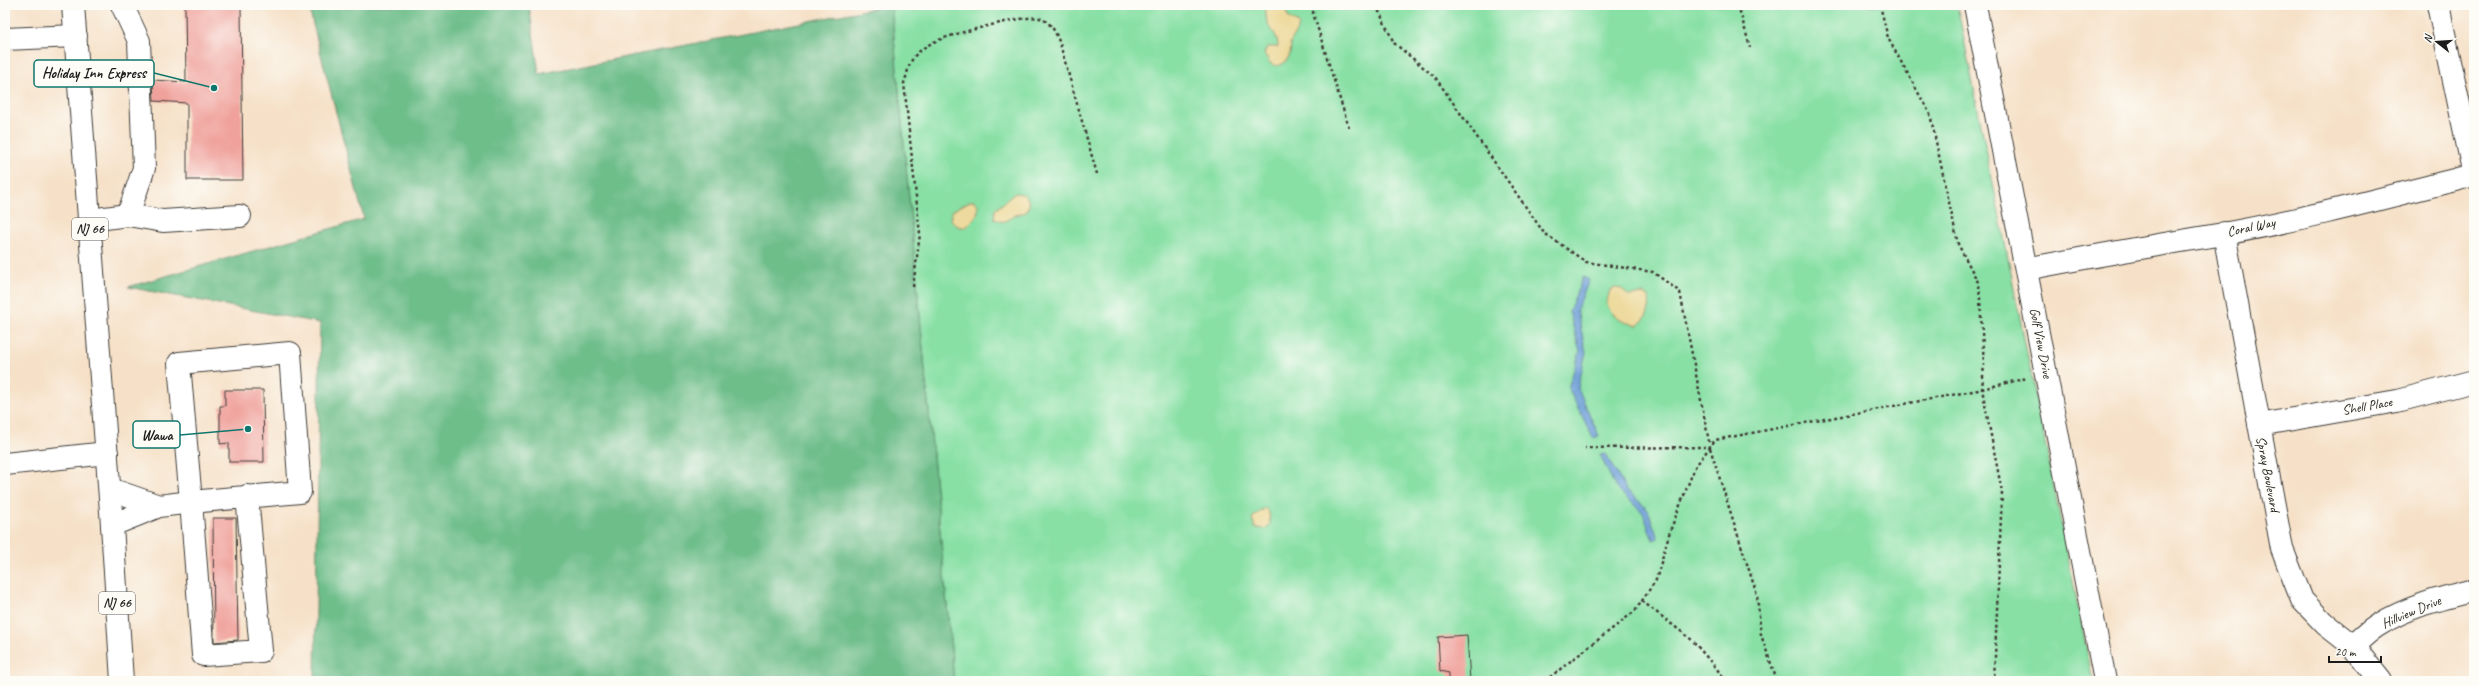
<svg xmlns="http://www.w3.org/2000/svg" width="2479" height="686" font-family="Caveat,sans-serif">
<rect width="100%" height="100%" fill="#fdfcf7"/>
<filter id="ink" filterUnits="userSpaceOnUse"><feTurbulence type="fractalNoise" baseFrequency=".025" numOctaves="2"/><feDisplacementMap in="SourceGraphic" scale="8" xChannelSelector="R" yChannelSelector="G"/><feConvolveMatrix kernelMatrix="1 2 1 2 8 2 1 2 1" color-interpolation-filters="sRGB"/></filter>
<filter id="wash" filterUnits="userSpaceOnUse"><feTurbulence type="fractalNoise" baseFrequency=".012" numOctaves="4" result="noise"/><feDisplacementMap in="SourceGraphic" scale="16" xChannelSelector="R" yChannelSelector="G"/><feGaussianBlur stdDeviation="0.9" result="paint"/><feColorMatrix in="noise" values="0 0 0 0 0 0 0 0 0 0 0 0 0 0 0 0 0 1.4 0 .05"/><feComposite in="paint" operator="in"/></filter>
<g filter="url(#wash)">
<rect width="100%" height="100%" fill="#f6e1c8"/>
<path fill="#88e0a5" stroke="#527e60" d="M 891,5 L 1957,5 L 2093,681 L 954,681 Z"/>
<path fill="#6ebe8a" stroke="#456d53" d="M 308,5 L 529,5 L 539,74 L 891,5 L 954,681 L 315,681 L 320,323 L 128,287 L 364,219 Z"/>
<path fill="#eeda9e" stroke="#857b5d" d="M 1269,5 L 1282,5 L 1289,18 L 1298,23 L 1299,26 L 1290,43 C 1294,55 1282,72 1270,63 L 1264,53 L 1268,47 L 1278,47 C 1278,28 1264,31 1266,7 Z
M 1015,193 L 1023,194 C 1030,199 1031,205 1026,212 C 1021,214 1016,214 1012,217 C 1005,221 1003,224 994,218 L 995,210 Z
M 970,201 L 975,201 L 978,205 L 977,216 L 966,227 L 959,227 L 951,221 L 952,211 Z
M 1615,288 L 1622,289 L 1629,296 L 1643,294 L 1649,297 C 1651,310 1647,318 1637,326 C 1627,323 1608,315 1607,303 C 1607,299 1609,294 1610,290 Z
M 1265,508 L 1269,512 L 1270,525 L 1266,529 L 1255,528 L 1252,518 Z"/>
<path fill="#6b9ed6" stroke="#445d79" d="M 1583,277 L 1589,280 L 1577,310 L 1586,352 L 1578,388 L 1599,436 L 1593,438 L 1568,388 L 1580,351 L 1569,311 Z
M 1605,454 L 1626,489 L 1648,510 L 1658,538 L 1653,540 L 1643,513 L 1616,488 L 1600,455 Z"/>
<g id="blocks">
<path fill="#f0a19b" d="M 185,5 L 241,5 L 243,180 L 187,180 L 187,103 L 154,101 L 153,80 L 186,82 Z
M 225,390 L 263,390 L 264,462 L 229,462 L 229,443 L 220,444 L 220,406 L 225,406 Z
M 213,518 L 236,518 L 238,640 L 214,642 Z
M 1467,635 L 1470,681 L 1449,681 L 1449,673 L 1440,671 L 1438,637 Z"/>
</g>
</g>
<g filter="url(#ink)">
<use href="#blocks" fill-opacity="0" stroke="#3d3a36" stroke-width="1"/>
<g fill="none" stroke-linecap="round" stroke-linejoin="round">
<g stroke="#3d3a36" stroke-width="24">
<path id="minor" d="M 1975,5 L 2105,681
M 2438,5 L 2474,175
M 5,39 L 76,36
M 128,215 L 163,221 L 240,216
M 90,220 L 128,215 L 144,168 L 139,41 L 122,5
M 2224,233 L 2282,549 L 2302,600 L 2325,624 L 2353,646 L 2381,681
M 2026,269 C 2092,256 2157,245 2223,234 C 2307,219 2391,196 2474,175
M 2259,425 L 2397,401 L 2474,381
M 5,464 L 107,453
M 110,489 L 159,506
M 112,525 L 159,506 L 191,502 L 179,363 L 290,353 L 300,492 L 191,502 L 203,655 L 261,651 L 247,496
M 2353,646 C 2361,639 2369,631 2377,626 C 2406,607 2442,598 2474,590"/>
</g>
<g stroke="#3d3a36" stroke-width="24">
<path id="highway" d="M 73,5 L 112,525 L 122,681"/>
</g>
<path stroke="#3d3a36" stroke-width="2.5" stroke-dasharray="3 3" stroke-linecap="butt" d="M 1314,5 L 1313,13 L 1349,128
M 1376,5 L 1394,43 L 1435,77 L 1544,233 L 1586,262 L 1653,272 L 1680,292 L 1710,447 L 1585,448
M 1738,5 L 1750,47
M 1880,5 L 1888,38 L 1930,114 L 1958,244 L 1979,284 L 1984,364 L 1982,389 L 2002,492 L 1994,681
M 913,287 L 920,234 L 904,83 C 907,76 908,66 912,60 C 917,51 930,43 939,40 C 952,34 1029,14 1040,18 C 1052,23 1056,33 1060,44 L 1097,174
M 1710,448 L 1757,595 L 1761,635 L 1777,681
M 1642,601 L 1692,640 L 1727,681
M 1547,679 L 1574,681
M 1545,681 L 1635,611 L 1656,580 L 1670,531 L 1695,467 L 1715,440 L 1978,390 L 2027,378"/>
<use href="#minor" stroke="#fff" stroke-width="22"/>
<use href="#highway" stroke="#fff" stroke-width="22"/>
</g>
</g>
<g text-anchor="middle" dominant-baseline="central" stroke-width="3" stroke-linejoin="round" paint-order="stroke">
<g fill="#fdfcf7" stroke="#605f5e" stroke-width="1">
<rect x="72" y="218" width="36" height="22" rx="3"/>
<rect x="99" y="592" width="36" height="22" rx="3"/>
</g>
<g font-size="13" font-weight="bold" fill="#1c1c1c">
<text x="90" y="229">NJ 66</text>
<text x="117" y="603">NJ 66</text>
</g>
<g font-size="14" fill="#1c1c1c" stroke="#fdfcf7">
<text transform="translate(2251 227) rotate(-12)">Coral Way</text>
<text transform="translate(2041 343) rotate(79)">Golf View Drive</text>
<text transform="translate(2367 406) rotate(-10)">Shell Place</text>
<text transform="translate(2268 474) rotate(79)">Spray Boulevard</text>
<text transform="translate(2411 612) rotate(-23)">Hillview Drive</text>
</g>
</g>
<path fill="none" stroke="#0f766e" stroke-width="1.5" d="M214 88L154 73M248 429L180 435"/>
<g fill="#0f766e" stroke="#fdfcf7" stroke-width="1.5">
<circle cx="214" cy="88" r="4"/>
<circle cx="248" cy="429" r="4"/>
</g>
<g fill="#fdfcf7" stroke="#0f766e" stroke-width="1.5">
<rect x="34" y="60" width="120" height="27" rx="4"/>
<rect x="133" y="421" width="47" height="27" rx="4"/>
</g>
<g font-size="15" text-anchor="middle" font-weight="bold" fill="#1c1c1c">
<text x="94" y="78">Holiday Inn Express</text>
<text x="157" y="440">Wawa</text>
</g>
<rect width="2479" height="686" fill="none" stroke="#fdfcf7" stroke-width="20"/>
<g transform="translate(2437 42) rotate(287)" stroke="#fdfcf7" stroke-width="3" paint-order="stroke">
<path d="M0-3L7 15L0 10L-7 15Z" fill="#1c1c1c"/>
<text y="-6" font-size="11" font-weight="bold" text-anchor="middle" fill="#1c1c1c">N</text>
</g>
<path d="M2329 656v6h52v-6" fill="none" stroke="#1c1c1c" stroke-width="2"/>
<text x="2335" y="656" font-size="12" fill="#1c1c1c" stroke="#fdfcf7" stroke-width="3" paint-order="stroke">20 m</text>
</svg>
